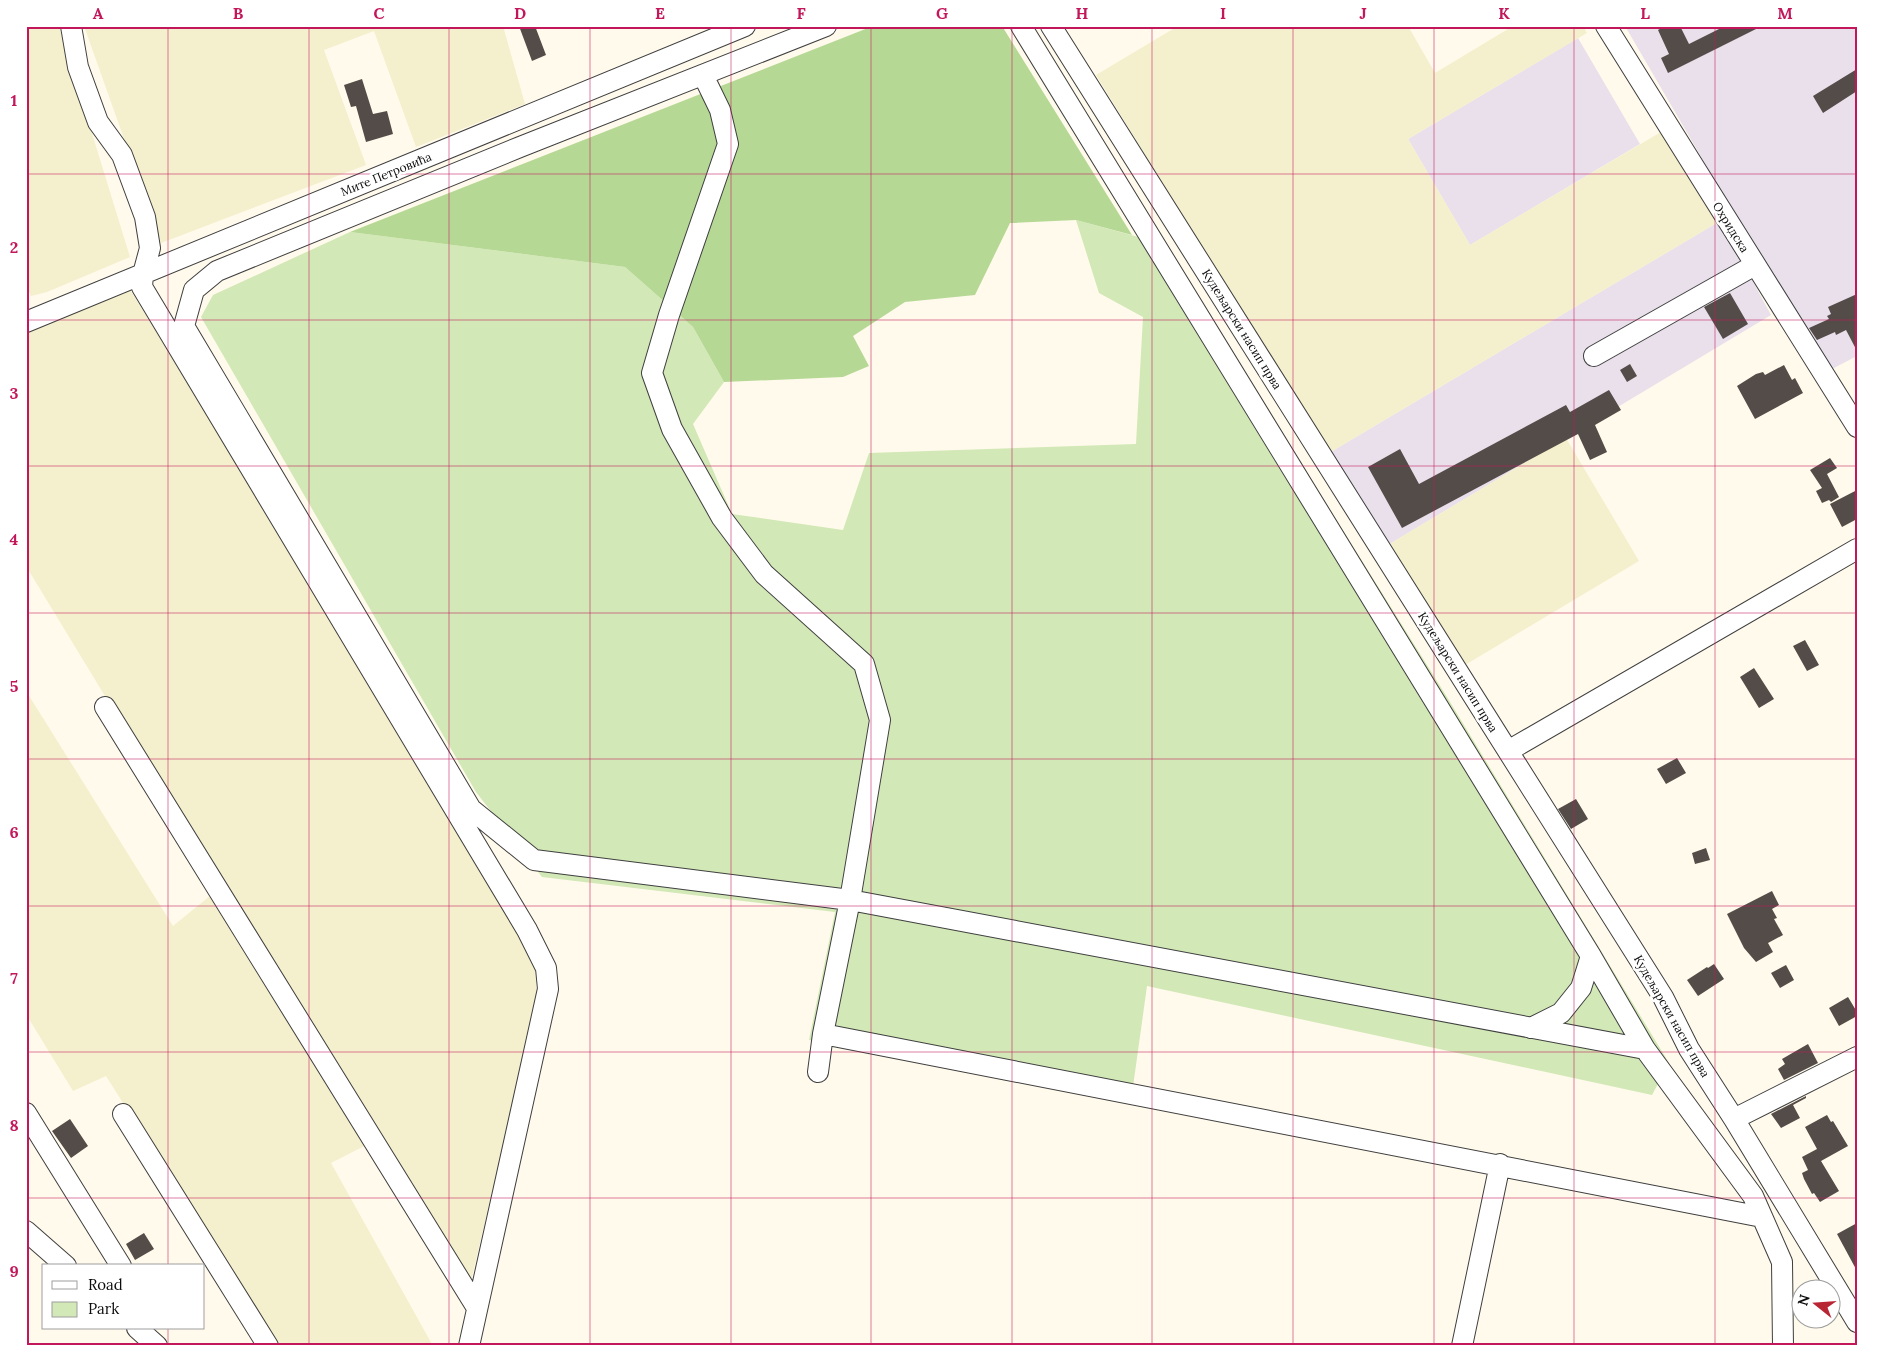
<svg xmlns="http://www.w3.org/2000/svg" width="1883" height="1372" font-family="Lora,serif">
<rect width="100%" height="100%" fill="#fffaeb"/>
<path fill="#e9e0eb" d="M 1625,26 L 1857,26 L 1857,356 L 1832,369 L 1721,191 Z
M 1578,38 L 1640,144 L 1470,245 L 1408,139 Z
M 1720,221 L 1771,315 L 1388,545 L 1329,453 Z"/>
<path fill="#f4efcc" d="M 26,26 L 59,26 L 130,257 L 47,292 L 31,296 L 26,284 Z
M 84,26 L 503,26 L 525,104 L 416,147 L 374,31 L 324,50 L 366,165 L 161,243 Z
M 1178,26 L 1408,26 L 1435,73 L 1513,26 L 1583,26 L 1587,33 L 1408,139 L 1470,245 L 1666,129 L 1720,221 L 1329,453 L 1096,75 Z
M 129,288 L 525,934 L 535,964 L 537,1001 L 470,1285 L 376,1140 L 331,1163 L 433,1346 L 277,1346 L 106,1076 L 73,1091 L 26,1014 L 26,691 L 173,926 L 221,887 L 26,566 L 26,325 Z
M 1566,438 L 1639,561 L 1460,668 L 1388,545 Z"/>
<path fill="#d2e8b6" d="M 1076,220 L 1164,244 L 1447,697 L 1669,1063 L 1652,1095 L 1147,986 L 1131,1101 L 809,1040 L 835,912 L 542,877 L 476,792 L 201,317 L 213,295 L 350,232 L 625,267 L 693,327 L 724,382 L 693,424 L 732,514 L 843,530 L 869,453 L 1136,444 L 1143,317 L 1099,293 Z"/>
<path fill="#b6d895" d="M 873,26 L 1002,26 L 1132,235 L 1076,220 L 1010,223 L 975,295 L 905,302 L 853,336 L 869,366 L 843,377 L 724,382 L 693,327 L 625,267 L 350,232 Z"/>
<path fill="#544c48" d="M 519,26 L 535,26 L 546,55 L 532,61 Z
M 1665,26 L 1680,26 L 1689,44 L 1725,26 L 1762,26 L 1668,73 L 1661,58 L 1669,54 L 1658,30 Z
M 1857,69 L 1857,91 L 1823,113 L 1813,96 Z
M 362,79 L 373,114 L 387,111 L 393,134 L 366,142 L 356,106 L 351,107 L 344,85 Z
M 1730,293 L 1748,324 L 1723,339 L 1704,307 Z
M 1857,294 L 1857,351 L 1846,330 L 1836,335 L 1835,332 L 1817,340 L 1809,328 L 1829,319 L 1827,316 L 1831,314 L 1828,307 Z
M 1630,364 L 1637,376 L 1627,382 L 1620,370 Z
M 1784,365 L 1792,380 L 1795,378 L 1803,393 L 1755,419 L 1737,386 L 1756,374 L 1763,372 L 1765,375 Z
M 1609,390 L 1621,410 L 1595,425 L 1607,452 L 1590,460 L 1578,434 L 1402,528 L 1368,467 L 1400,449 L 1419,484 L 1566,405 L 1570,412 Z
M 1830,458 L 1837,468 L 1827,474 L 1839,497 L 1831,502 L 1829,500 L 1822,503 L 1816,491 L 1822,488 L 1810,470 Z
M 1857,490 L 1857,519 L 1842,527 L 1830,504 Z
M 1805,640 L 1819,665 L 1807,671 L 1793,646 Z
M 1754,668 L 1774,699 L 1759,708 L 1740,677 Z
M 1677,758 L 1686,773 L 1666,784 L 1657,769 Z
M 1576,799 L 1588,819 L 1571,829 L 1558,809 Z
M 1706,848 L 1710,860 L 1695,864 L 1692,853 Z
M 1772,891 L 1779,905 L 1772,909 L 1777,918 L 1774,919 L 1783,935 L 1768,943 L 1773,952 L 1756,962 L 1744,948 L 1727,914 Z
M 1714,964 L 1724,979 L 1698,996 L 1687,980 L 1707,967 L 1708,968 Z
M 1786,965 L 1794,980 L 1780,988 L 1771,973 Z
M 1848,997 L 1857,1012 L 1857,1016 L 1839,1026 L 1829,1008 Z
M 1808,1044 L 1818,1063 L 1784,1080 L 1778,1069 L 1785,1064 L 1782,1059 Z
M 1806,1096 L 1806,1098 L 1793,1105 L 1800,1118 L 1781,1128 L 1771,1114 Z
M 1827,1115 L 1831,1122 L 1833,1121 L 1848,1146 L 1821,1161 L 1839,1191 L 1820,1202 L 1814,1193 L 1812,1194 L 1804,1179 L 1802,1173 L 1808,1170 L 1802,1157 L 1817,1149 L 1805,1127 Z
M 70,1119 L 88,1146 L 71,1158 L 52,1131 Z
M 1857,1223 L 1857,1271 L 1837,1234 Z
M 144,1233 L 154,1249 L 135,1260 L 126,1244 Z"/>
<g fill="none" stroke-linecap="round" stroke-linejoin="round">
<g stroke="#3f3f3f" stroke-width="22">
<path id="minor" d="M 71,26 L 78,67 L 98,122 L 122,155 L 145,217 L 150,248 L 143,274 L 142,287 L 527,930 L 546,968 L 548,989 L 469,1346
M 826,26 L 520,147 L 217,271 L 194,290 L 184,326 L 471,809 L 534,860 L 850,900 L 1645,1049
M 1021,26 L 1591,956 L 1645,1049 L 1753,1196 L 1782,1262 L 1783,1346
M 1051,26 L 1663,997 L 1689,1049 L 1734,1119 L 1857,1322
M 1606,26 L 1857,427
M 703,75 L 720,110 L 728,144 L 669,315 L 652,373 L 672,429 L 722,518 L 764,574 L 864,664 L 880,720 L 850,900 L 823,1034 L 818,1072
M 26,322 L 745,26
M 1594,356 L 1755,265
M 105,707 L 477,1308
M 1508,751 L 1857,549
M 1531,1028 L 1561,1013 L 1581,988 L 1591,956
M 823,1034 C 1136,1097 1450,1154 1762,1217
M 26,1113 L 121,1266
M 123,1114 L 268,1346
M 1734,1119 L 1857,1057
M 26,1231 L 66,1266
M 137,1328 L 157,1346
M 1462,1346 L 1500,1164"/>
</g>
<use href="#minor" stroke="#fff" stroke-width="20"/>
</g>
<path fill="none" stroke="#c2185b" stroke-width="1" stroke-opacity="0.55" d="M 168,26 L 168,1266M 309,26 L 309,1346M 449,26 L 449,1346M 590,26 L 590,1346M 731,26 L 731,1346M 871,26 L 871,1346M 1012,26 L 1012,1346M 1152,26 L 1152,1346M 1293,26 L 1293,1346M 1434,26 L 1434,1346M 1574,26 L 1574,1346M 1715,26 L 1715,1346M 26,174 L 1857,174M 26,320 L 1857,320M 26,466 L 1857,466M 26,613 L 1857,613M 26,759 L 1857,759M 26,906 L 1857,906M 26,1052 L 1857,1052M 26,1198 L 1857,1198M 168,1328 L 168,1346"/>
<g text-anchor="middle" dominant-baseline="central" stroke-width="5" stroke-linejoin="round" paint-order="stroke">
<g font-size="12" fill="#0c0c0c" stroke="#fff">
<text transform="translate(386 174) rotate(-22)">Мите Петровића</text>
<text transform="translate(1731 227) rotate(58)">Охридска</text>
<text transform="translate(1242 329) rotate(58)">Кудељарски насип прва</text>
<text transform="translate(1458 672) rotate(58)">Кудељарски насип прва</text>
<text transform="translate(1672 1016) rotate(60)">Кудељарски насип прва</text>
</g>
</g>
<rect width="1883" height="1372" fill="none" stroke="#ffffff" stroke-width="55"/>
<rect x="42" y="1264" width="162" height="65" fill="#ffffff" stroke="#9e9e9e"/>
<rect x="52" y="1281" width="25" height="8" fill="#ffffff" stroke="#9e9e9e"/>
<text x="88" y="1290" font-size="15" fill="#0c0c0c">Road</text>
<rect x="52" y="1302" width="25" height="15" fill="#d2e8b6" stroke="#9e9e9e"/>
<text x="88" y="1314" font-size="15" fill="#0c0c0c">Park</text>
<g transform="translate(1816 1304) rotate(287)"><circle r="24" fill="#ffffff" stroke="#9e9e9e"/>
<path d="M0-4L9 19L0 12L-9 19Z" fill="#b92633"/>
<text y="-8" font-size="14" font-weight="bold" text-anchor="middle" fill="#0c0c0c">N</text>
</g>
<rect x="28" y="28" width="1828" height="1316" fill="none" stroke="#c2185b" stroke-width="2"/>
<g font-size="16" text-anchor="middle" font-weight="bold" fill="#c2185b">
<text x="98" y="19">A</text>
<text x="238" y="19">B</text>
<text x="379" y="19">C</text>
<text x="520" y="19">D</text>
<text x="660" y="19">E</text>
<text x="801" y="19">F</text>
<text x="942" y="19">G</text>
<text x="1082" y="19">H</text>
<text x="1223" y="19">I</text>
<text x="1363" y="19">J</text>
<text x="1504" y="19">K</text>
<text x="1645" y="19">L</text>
<text x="1785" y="19">M</text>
<text x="14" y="106">1</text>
<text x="14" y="253">2</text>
<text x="14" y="399">3</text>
<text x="14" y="545">4</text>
<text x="14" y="692">5</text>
<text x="14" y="838">6</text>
<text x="14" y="984">7</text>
<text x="14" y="1131">8</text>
<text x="14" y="1277">9</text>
</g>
</svg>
